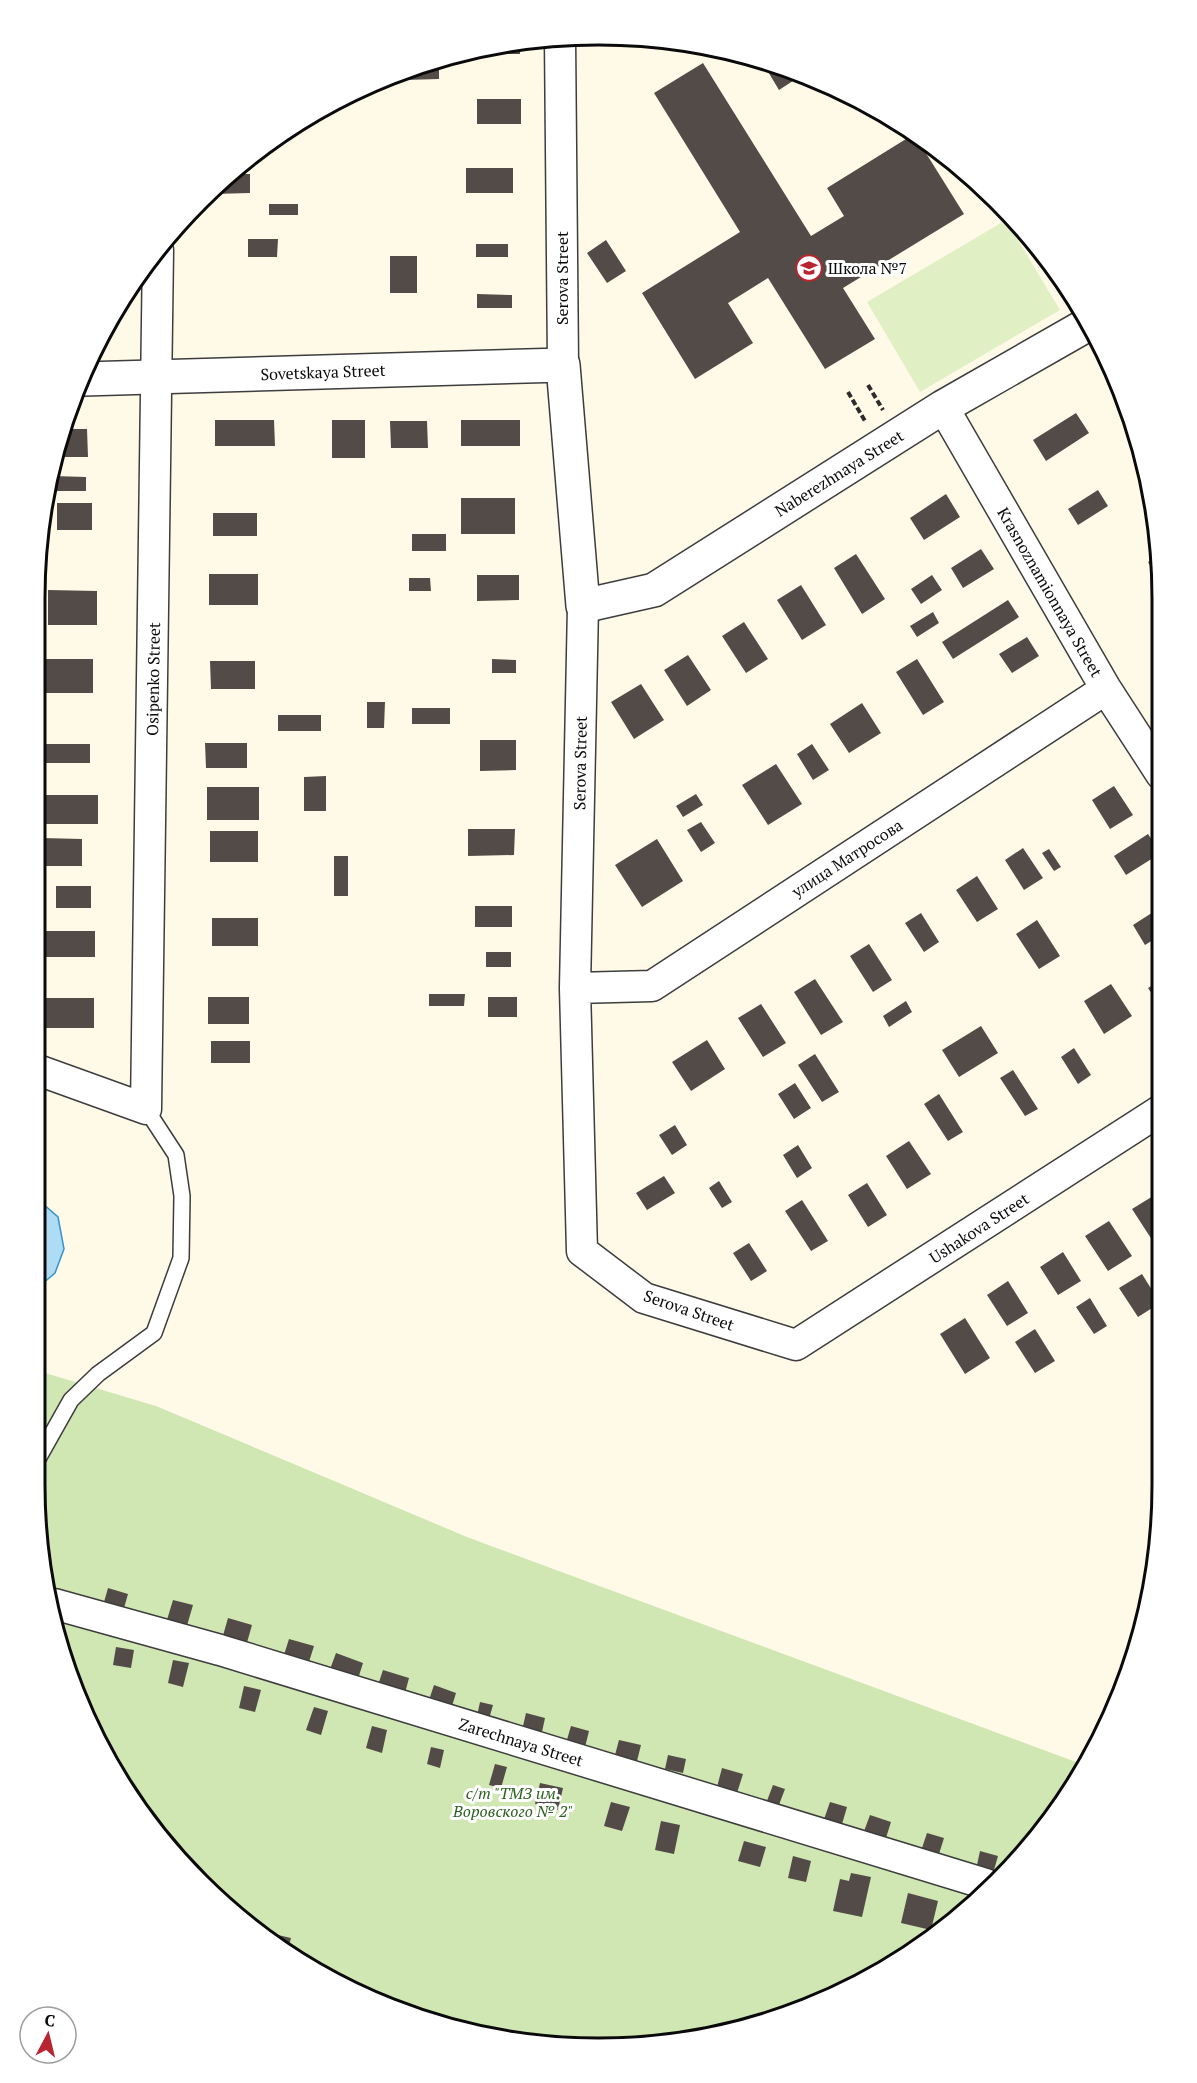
<svg xmlns="http://www.w3.org/2000/svg" width="1197" height="2083" font-family="'PT Serif',serif">
<rect width="100%" height="100%" fill="#fffae8"/>
<path fill="#d0e7b3" d="M 35,1370 L 156,1406 L 467,1537 L 1084,1765 L 1068,1798 L 942,1932 L 814,2006 L 635,2047 L 452,2029 L 285,1953 L 151,1828 L 64,1665 L 35,1484 Z"/>
<path fill="#e1efc5" d="M 1006,220 L 1060,310 L 920,392 L 867,302 Z"/>
<path fill="#aedcf5" stroke="#3693cb" stroke-width="1.5" d="M 35,1197 L 58,1217 L 64,1249 L 55,1273 L 35,1290 Z"/>
<path fill="#534b47" d="M 520,42 L 520,54 L 476,54 L 476,49 L 488,45 Z
M 703,63 L 811,236 L 844,216 L 827,188 L 914,134 L 964,214 L 843,288 L 875,339 L 825,369 L 768,278 L 728,303 L 753,343 L 695,379 L 642,293 L 740,232 L 654,93 Z
M 767,63 L 795,71 L 799,77 L 779,90 L 764,65 Z
M 419,66 L 439,66 L 439,79 L 405,80 L 405,71 Z
M 477,99 L 521,99 L 521,124 L 477,124 Z
M 316,113 L 316,121 L 302,121 Z
M 466,168 L 513,168 L 513,193 L 466,193 Z
M 231,174 L 250,174 L 250,193 L 213,194 L 213,189 Z
M 269,204 L 298,204 L 298,215 L 269,215 Z
M 248,239 L 278,239 L 277,257 L 248,257 Z
M 606,240 L 626,271 L 607,283 L 587,253 Z
M 476,244 L 508,244 L 508,257 L 476,257 Z
M 390,256 L 417,256 L 417,293 L 390,293 Z
M 477,294 L 512,295 L 512,308 L 477,308 Z
M 1076,413 L 1089,433 L 1046,461 L 1033,440 Z
M 215,420 L 274,420 L 275,446 L 215,446 Z
M 332,420 L 365,420 L 365,458 L 332,458 Z
M 461,420 L 520,420 L 520,446 L 461,446 Z
M 390,421 L 427,421 L 428,448 L 391,448 Z
M 62,429 L 87,429 L 88,457 L 56,457 Z
M 53,476 L 86,477 L 86,491 L 50,491 Z
M 1098,490 L 1108,506 L 1078,525 L 1068,509 Z
M 946,494 L 960,517 L 924,540 L 910,518 Z
M 461,498 L 515,498 L 515,534 L 461,534 Z
M 57,503 L 92,503 L 92,530 L 57,530 Z
M 213,513 L 257,513 L 257,536 L 213,536 Z
M 412,534 L 446,534 L 446,551 L 412,551 Z
M 981,549 L 994,569 L 963,588 L 951,568 Z
M 856,554 L 885,599 L 862,614 L 834,568 Z
M 1160,555 L 1161,561 L 1161,583 L 1148,562 Z
M 209,574 L 258,574 L 258,605 L 209,605 Z
M 477,575 L 519,575 L 519,600 L 477,601 Z
M 932,575 L 942,590 L 921,604 L 911,589 Z
M 409,578 L 430,578 L 431,591 L 409,591 Z
M 801,585 L 826,625 L 802,640 L 777,600 Z
M 48,590 L 97,591 L 97,625 L 48,625 Z
M 1008,600 L 1019,617 L 953,659 L 942,642 Z
M 933,612 L 939,623 L 917,637 L 910,626 Z
M 744,622 L 768,659 L 746,673 L 722,636 Z
M 1027,637 L 1039,656 L 1012,673 L 999,654 Z
M 688,655 L 711,690 L 687,706 L 664,670 Z
M 46,659 L 93,659 L 93,693 L 46,693 Z
M 492,659 L 516,660 L 516,673 L 492,673 Z
M 917,659 L 944,702 L 923,715 L 896,672 Z
M 210,661 L 255,661 L 255,689 L 211,689 Z
M 641,684 L 664,720 L 634,739 L 611,702 Z
M 367,702 L 385,702 L 384,728 L 367,728 Z
M 862,703 L 881,733 L 849,753 L 830,724 Z
M 412,708 L 450,708 L 450,724 L 412,724 Z
M 278,715 L 321,715 L 321,731 L 278,731 Z
M 480,740 L 516,740 L 516,770 L 480,771 Z
M 205,743 L 247,743 L 247,768 L 206,768 Z
M 43,744 L 90,744 L 90,763 L 43,763 Z
M 812,744 L 829,770 L 813,780 L 797,754 Z
M 776,764 L 802,804 L 768,825 L 742,785 Z
M 326,776 L 326,811 L 304,811 L 304,777 Z
M 1114,786 L 1133,815 L 1110,829 L 1092,800 Z
M 207,787 L 259,787 L 259,820 L 207,820 Z
M 696,794 L 703,805 L 683,817 L 676,806 Z
M 35,795 L 98,795 L 98,824 L 35,824 Z
M 701,822 L 715,843 L 701,852 L 687,830 Z
M 468,829 L 515,829 L 514,855 L 468,856 Z
M 210,831 L 258,831 L 258,862 L 210,862 Z
M 1148,834 L 1161,853 L 1126,875 L 1114,856 Z
M 42,838 L 82,839 L 82,866 L 42,866 Z
M 657,839 L 683,881 L 642,907 L 615,865 Z
M 1023,848 L 1043,878 L 1024,890 L 1005,860 Z
M 1049,849 L 1061,867 L 1054,871 L 1042,853 Z
M 334,856 L 348,856 L 348,896 L 334,896 Z
M 977,876 L 998,909 L 977,922 L 956,890 Z
M 56,886 L 91,886 L 91,908 L 56,908 Z
M 475,906 L 512,906 L 512,927 L 475,927 Z
M 1161,907 L 1161,935 L 1145,945 L 1133,925 Z
M 921,913 L 939,942 L 924,952 L 905,923 Z
M 212,918 L 258,918 L 258,946 L 212,946 Z
M 1037,920 L 1060,956 L 1039,969 L 1016,934 Z
M 35,931 L 95,931 L 95,957 L 35,957 Z
M 869,944 L 892,980 L 873,992 L 850,956 Z
M 486,952 L 511,952 L 511,967 L 486,967 Z
M 815,979 L 843,1022 L 821,1035 L 794,992 Z
M 1161,980 L 1161,996 L 1156,1000 L 1148,988 Z
M 1111,984 L 1132,1016 L 1104,1034 L 1084,1001 Z
M 429,994 L 465,994 L 464,1006 L 429,1006 Z
M 208,997 L 249,997 L 249,1024 L 208,1024 Z
M 488,997 L 517,997 L 517,1017 L 488,1017 Z
M 41,998 L 94,998 L 94,1028 L 41,1028 Z
M 906,1001 L 912,1012 L 889,1027 L 883,1016 Z
M 761,1004 L 786,1043 L 763,1057 L 738,1018 Z
M 981,1026 L 998,1053 L 959,1077 L 942,1050 Z
M 707,1040 L 725,1069 L 691,1091 L 672,1062 Z
M 211,1041 L 250,1041 L 250,1063 L 211,1063 Z
M 1074,1048 L 1091,1075 L 1078,1084 L 1061,1057 Z
M 815,1054 L 839,1092 L 822,1102 L 798,1065 Z
M 1013,1070 L 1038,1109 L 1025,1116 L 1000,1078 Z
M 795,1083 L 811,1108 L 794,1119 L 778,1094 Z
M 939,1094 L 963,1132 L 948,1141 L 924,1104 Z
M 675,1125 L 687,1145 L 672,1155 L 659,1135 Z
M 909,1141 L 931,1174 L 907,1189 L 886,1156 Z
M 798,1145 L 812,1168 L 797,1178 L 783,1155 Z
M 664,1176 L 675,1193 L 647,1210 L 636,1193 Z
M 719,1181 L 732,1202 L 722,1208 L 709,1188 Z
M 867,1183 L 887,1215 L 868,1227 L 848,1195 Z
M 1158,1193 L 1161,1197 L 1161,1243 L 1156,1246 L 1132,1209 Z
M 802,1200 L 828,1241 L 811,1251 L 785,1211 Z
M 1109,1221 L 1132,1256 L 1108,1271 L 1085,1236 Z
M 749,1243 L 767,1271 L 751,1281 L 733,1253 Z
M 1063,1252 L 1081,1281 L 1058,1295 L 1040,1267 Z
M 1142,1274 L 1160,1303 L 1138,1317 L 1119,1288 Z
M 1008,1281 L 1028,1313 L 1007,1326 L 987,1295 Z
M 1090,1298 L 1107,1326 L 1094,1334 L 1076,1307 Z
M 965,1318 L 990,1358 L 965,1374 L 940,1334 Z
M 1035,1329 L 1055,1361 L 1035,1373 L 1015,1342 Z
M 108,1588 L 128,1594 L 122,1615 L 102,1609 Z
M 173,1600 L 193,1605 L 186,1629 L 166,1623 Z
M 228,1618 L 252,1625 L 246,1646 L 222,1639 Z
M 289,1639 L 314,1646 L 308,1665 L 283,1658 Z
M 116,1647 L 134,1650 L 131,1668 L 113,1665 Z
M 336,1653 L 363,1663 L 357,1682 L 329,1672 Z
M 173,1660 L 189,1663 L 183,1687 L 168,1683 Z
M 383,1670 L 409,1678 L 405,1693 L 378,1685 Z
M 434,1685 L 456,1693 L 452,1706 L 430,1697 Z
M 244,1686 L 261,1690 L 255,1712 L 239,1708 Z
M 480,1702 L 493,1705 L 489,1719 L 477,1716 Z
M 314,1707 L 328,1711 L 321,1735 L 306,1730 Z
M 526,1713 L 545,1718 L 542,1732 L 523,1726 Z
M 372,1726 L 387,1730 L 382,1753 L 366,1748 Z
M 571,1726 L 589,1731 L 585,1747 L 566,1743 Z
M 619,1740 L 641,1745 L 637,1761 L 615,1755 Z
M 431,1747 L 444,1750 L 440,1768 L 427,1764 Z
M 668,1755 L 686,1759 L 683,1773 L 665,1769 Z
M 495,1764 L 507,1767 L 501,1788 L 489,1785 Z
M 722,1768 L 743,1774 L 737,1793 L 717,1787 Z
M 540,1783 L 563,1788 L 558,1810 L 535,1804 Z
M 773,1785 L 785,1789 L 777,1810 L 765,1806 Z
M 611,1802 L 630,1807 L 622,1831 L 604,1826 Z
M 830,1802 L 847,1807 L 840,1831 L 822,1825 Z
M 870,1815 L 891,1822 L 885,1841 L 863,1834 Z
M 661,1821 L 680,1825 L 674,1854 L 655,1850 Z
M 927,1833 L 944,1838 L 939,1854 L 922,1848 Z
M 744,1841 L 766,1847 L 760,1867 L 738,1861 Z
M 980,1851 L 998,1856 L 994,1870 L 977,1865 Z
M 793,1856 L 811,1861 L 806,1882 L 788,1878 Z
M 851,1873 L 871,1877 L 862,1917 L 833,1911 L 840,1879 L 849,1881 Z
M 908,1893 L 938,1901 L 931,1930 L 901,1923 Z
M 278,1935 L 291,1938 L 287,1954 L 275,1944 Z"/>
<g fill="none" stroke-linecap="round" stroke-linejoin="round">
<g stroke="#3d3d3d" stroke-width="18">
<path id="service" d="M 35,1464 L 71,1400 L 98,1374 L 154,1333 L 181,1258 L 182,1196 L 176,1155 L 146,1109"/>
</g>
<g stroke="#3d3d3d" stroke-width="33">
<path id="minor" d="M 560,38 L 563,365
M 943,407 L 1106,689 L 1161,774
M 583,606 L 575,988 L 582,1251 L 644,1298 L 796,1345 L 1161,1110
M 575,988 L 652,986 L 1106,689
M 35,1069 L 146,1109 L 158,250
M 54,1604 L 220,1650 L 986,1884"/>
</g>
<g stroke="#3d3d3d" stroke-width="36">
<path id="tertiary" d="M 83,379 L 563,365 L 583,606 L 654,590 L 943,407 L 1090,323"/>
</g>
<path stroke="#2c2c2c" stroke-width="4" stroke-dasharray="6 3" stroke-linecap="butt" d="M 868,385 L 883,410
M 848,392 L 865,421"/>
<use href="#service" stroke="#fff" stroke-width="15"/>
<use href="#minor" stroke="#fff" stroke-width="30"/>
<use href="#tertiary" stroke="#fff" stroke-width="33"/>
</g>
<defs>
<g id="school-ring" transform="scale(1.35)"><circle r="9.5" fill="#fff" stroke="#b82530" stroke-width="1.5"/><path d="M0-5L7-2L0 1L-7-2ZM-4 1L0 2.5L4 1V4Q0 6-4 4Z" fill="#b82530"/></g>
</defs>
<g fill-rule="evenodd">
<use href="#school-ring" x="809" y="268"/>
</g>
<g text-anchor="middle" dominant-baseline="central" stroke-width="6" stroke-linejoin="round" paint-order="stroke">
<g font-size="16" fill="#0a0a0a" stroke="#fff" text-anchor="start">
<text x="828" y="268">Школа №7</text>
</g>
<g font-size="16" fill="#0a0a0a" stroke="#fff">
<text transform="translate(562 278) rotate(-90)">Serova Street</text>
<text transform="translate(323 372) rotate(-2)">Sovetskaya Street</text>
<text transform="translate(839 473) rotate(-32)">Naberezhnaya Street</text>
<text transform="translate(1050 592) rotate(60)">Krasnoznamionnaya Street</text>
<text transform="translate(153 679) rotate(-89)">Osipenko Street</text>
<text transform="translate(580 763) rotate(-89)">Serova Street</text>
<text transform="translate(847 858) rotate(-33)">улица Матросова</text>
<text transform="translate(979 1228) rotate(-33)">Ushakova Street</text>
<text transform="translate(689 1310) rotate(19)">Serova Street</text>
<text transform="translate(521 1742) rotate(17)">Zarechnaya Street</text>
</g>
<g font-size="16" font-style="italic" fill="#2c601d" stroke="#fff">
<text x="513" y="1793">с/т "ТМЗ им.<tspan x="513" dy="18">Воровского № 2"</tspan></text>
</g>
</g>
<path d="M0 0H1197V2083H0ZM598 45H599A553 553 0 0 1 1152 598V1485A553 553 0 0 1 599 2038H598A553 553 0 0 1 45 1485V598A553 553 0 0 1 598 45Z" fill="#fff" fill-rule="evenodd"/>
<path fill="none" stroke="#0a0a0a" stroke-width="3" d="M598 45H599A553 553 0 0 1 1152 598V1485A553 553 0 0 1 599 2038H598A553 553 0 0 1 45 1485V598A553 553 0 0 1 598 45Z"/>
<g transform="translate(48 2035) rotate(7)"><circle r="28" fill="#ffffff" stroke="#9d9d9d" stroke-width="1.5"/>
<path d="M0-4.5L10 22L0 15L-10 22Z" fill="#b82530"/>
<text y="-9" font-size="16" font-weight="bold" text-anchor="middle" fill="#0a0a0a">С</text>
</g>
</svg>
